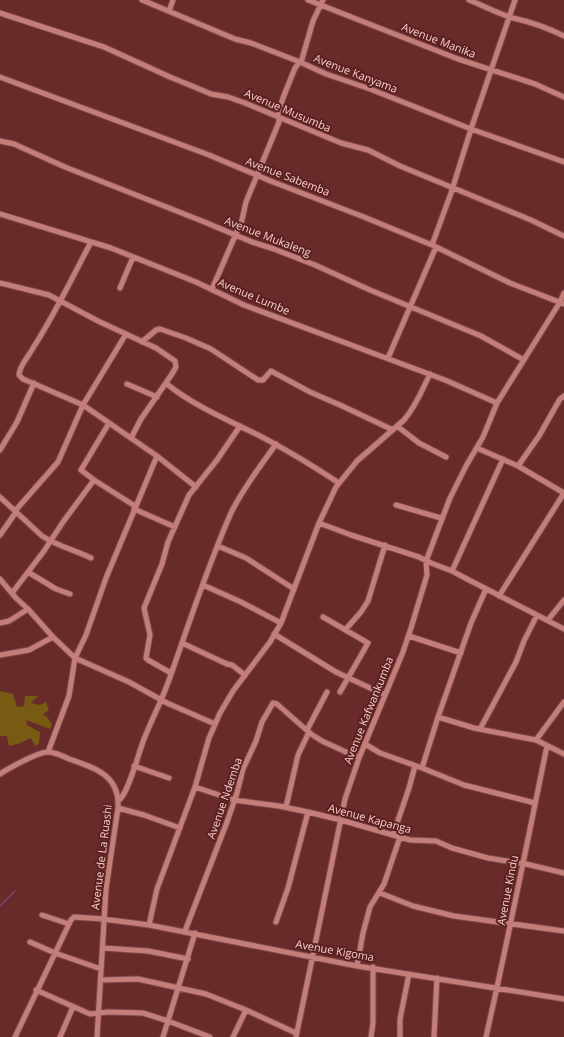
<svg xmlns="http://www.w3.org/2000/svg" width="564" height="1037" font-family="'Open Sans',sans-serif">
<rect width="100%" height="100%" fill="#682b2a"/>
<path fill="#785a12" d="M 0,691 L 13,694 L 17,707 L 24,706 L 25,696 L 38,696 L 31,703 L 40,705 L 46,702 L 49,710 L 43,714 L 48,718 L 52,725 L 50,729 L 26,720 L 27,725 L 40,732 L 39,744 L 35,746 L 31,738 L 18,744 L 9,746 L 7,736 L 0,736 Z"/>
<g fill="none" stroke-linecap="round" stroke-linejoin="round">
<path stroke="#76466e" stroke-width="1.5" d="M 0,906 L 15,891"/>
<g stroke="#7d4849" stroke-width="7">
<path id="minor" d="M 142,0 L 235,39 L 251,43 L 300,62 L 326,74 L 370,89 L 471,129 L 564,162
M 308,0 L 458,59 L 535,84 L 564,97
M 469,0 C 484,6 499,14 513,18 C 531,22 548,28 564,36
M 169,11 L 173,0
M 0,13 L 104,47 L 170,77 L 192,86 L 211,94 L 228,97 L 245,103 L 341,143 L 368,150 L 400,166 L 531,220 L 564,236
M 0,77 L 209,155 L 273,182 L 364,217 L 432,245 L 510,283 L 564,304
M 0,141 L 14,144 L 65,167 L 202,221 L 252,242 L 274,249 L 315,265 L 370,290 L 481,336 L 524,360
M 0,214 L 111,248 L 196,282 L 244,305 L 445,380 L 497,403
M 91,242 C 72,278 55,314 33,348 C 29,356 19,366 19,375 L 23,379 L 83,405 L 157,456 L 196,487
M 432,245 L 451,193 L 471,129 L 515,0
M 0,283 L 49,295 L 98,321 L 156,348 L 175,361 L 176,367 L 172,374 L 141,419 L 131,438
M 120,288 L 133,257
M 212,289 L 242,220 L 246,202 L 279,122 L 278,114 L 283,98 L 295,68 L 302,59 L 313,21 L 323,0
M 142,342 L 156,330 L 160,329 L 186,338 L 211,349 L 258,380 L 263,380 L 271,371 L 310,392 L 340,405 L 393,430
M 388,358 L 436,247
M 127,384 L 157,397
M 167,384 C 194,406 228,420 260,436 C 287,450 313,466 339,483
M 109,423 L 81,470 L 94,480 L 135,506
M 397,426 L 419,443 L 446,457
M 477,448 L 518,466 L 564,493
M 0,450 L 17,422 L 34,383
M 157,456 L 106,578 L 86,635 L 75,658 L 129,682 L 167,703 L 215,724
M 518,466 L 539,436 L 560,399 L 564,396
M 0,497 L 42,536 C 57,546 75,550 91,558
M 396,505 L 441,518
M 134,509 L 175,527
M 15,511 L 58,462 L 83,405 L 126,334
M 319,523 L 351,535 L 419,557 L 431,563 L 452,571 L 469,580 L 564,629
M 0,535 L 16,512
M 218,546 L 246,558 L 294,589
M 452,571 L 503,459
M 28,572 L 56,589 L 70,594
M 0,579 L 16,598 L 28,609 L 53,637 L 75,658 L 69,696 L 48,752
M 203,585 L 241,602 L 281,623
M 12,593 L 44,551 L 63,522 L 94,480
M 499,596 L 564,493
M 323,617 L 368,643 L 340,692
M 548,620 L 564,600
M 0,623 L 9,621 L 28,609
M 345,630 L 361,612 L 368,601 L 385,545
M 274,634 L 336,672 L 385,695
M 409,636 L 461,653
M 182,643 L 227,664 L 232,665 L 245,675
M 0,655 L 29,650 L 53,637
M 171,673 L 148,660 L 146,658 L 150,635 L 144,608 L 162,564 L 168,542 L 189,495 L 217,460 L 240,426
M 438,717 L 474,728 L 536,740 L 564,754
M 480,729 L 516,662 L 524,641 L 537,615
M 307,730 L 327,692
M 536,740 L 564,702
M 365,744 L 380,753 L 422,768 L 464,785 L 535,803
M 134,766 L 169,778
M 422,768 L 438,717 L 471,623 L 486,589
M 0,774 C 9,768 38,752 48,752 C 54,752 63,756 69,759 C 95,768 120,775 118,808 L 106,889 L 97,1037
M 195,787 L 234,800 L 279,806 L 308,812 L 341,820 L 410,840 L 436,841 L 452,848 L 488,858 L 526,864 L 564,873
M 119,800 C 128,794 139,752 144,739 C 152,719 162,700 169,680 C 189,624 207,567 231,513 C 243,488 260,467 276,444
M 286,807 L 298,755 L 309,732
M 118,808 L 144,815 L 180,828
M 393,835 L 409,788 L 415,766
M 380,893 L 413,906 L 454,916 L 564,931
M 42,915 L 69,924
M 276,922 L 288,888 L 308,812
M 149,925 L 157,889 L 195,787 L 209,738 L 220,713 L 233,691 L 270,642 L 281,623 L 319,523 L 336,487 L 357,461 L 404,420 C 416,406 422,390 430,374
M 185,931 L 227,822 L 237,793 L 243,769 L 256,741 L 262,722 L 273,703 L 277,704 L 311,734 L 322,741 L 359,758
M 30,942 L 55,953 L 101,969
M 103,948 L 148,951 L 188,959
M 357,966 L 363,933 L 370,907 L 384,884 L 400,837
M 101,980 L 138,979 L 206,994 L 246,1010
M 36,990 L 90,1014 L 108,1012 L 143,1013 L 168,1021 L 210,1037
M 15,1037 L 69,924 L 71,920 L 74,917 L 103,919 L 149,925 L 357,966 L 564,999
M 60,1037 L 73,1007
M 163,1037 L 195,933
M 233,1037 L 246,1010 L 296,1033
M 296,1037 L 345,799 L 359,758 L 403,652 L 411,628 L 427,575 L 426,561 L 431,548 L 450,498 L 466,466 L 483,437 L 497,403 L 560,302 L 564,293
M 371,1037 L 373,1023 L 373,967
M 400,1037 L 400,1019 L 409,974
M 434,1037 L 437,978
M 486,1037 C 508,940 527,843 547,746"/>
</g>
<use href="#minor" stroke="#c47e79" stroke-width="5"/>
</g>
<g text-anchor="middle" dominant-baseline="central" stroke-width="4" stroke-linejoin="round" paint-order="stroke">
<g font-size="11" fill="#f5cecb" stroke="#5c2020">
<text transform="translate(439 40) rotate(21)">Avenue Manika</text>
<text transform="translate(356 73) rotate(21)">Avenue Kanyama</text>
<text transform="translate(288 110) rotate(23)">Avenue Musumba</text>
<text transform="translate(288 176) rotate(21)">Avenue Sabemba</text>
<text transform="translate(268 236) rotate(21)">Avenue Mukaleng</text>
<text transform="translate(254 296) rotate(23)">Avenue Lumbe</text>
<text transform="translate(368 710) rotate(-68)">Avenue Kafwankumba</text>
<text transform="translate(224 798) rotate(-71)">Avenue Ndemba</text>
<text transform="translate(370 818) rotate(15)">Avenue Kapanga</text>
<text transform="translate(101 857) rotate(-83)">Avenue de La Ruashi</text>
<text transform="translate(507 890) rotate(-79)">Avenue Kindu</text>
<text transform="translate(335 950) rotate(10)">Avenue Kigoma</text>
</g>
</g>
</svg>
